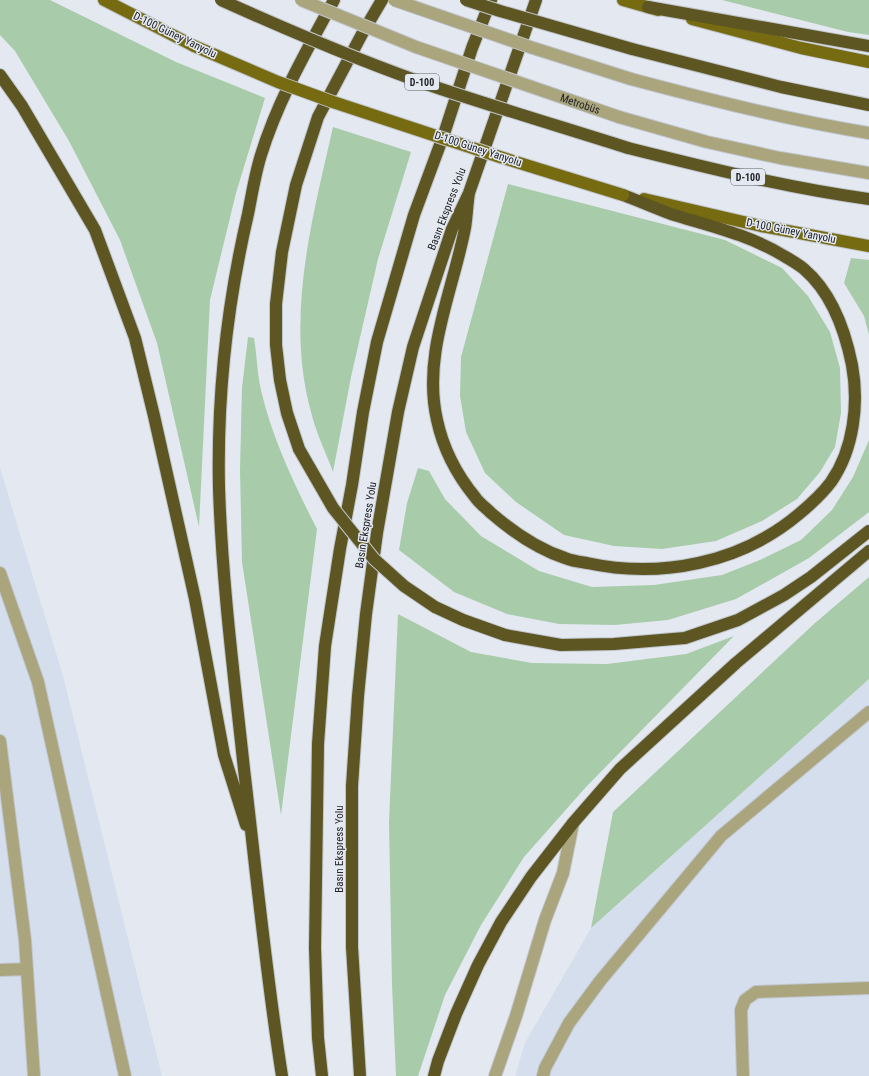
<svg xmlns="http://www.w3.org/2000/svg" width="869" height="1076" font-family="'Roboto Condensed',sans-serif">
<rect width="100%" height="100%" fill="#e4e9f1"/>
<path fill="#d5deed" d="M 0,468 L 63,676 L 162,1076 L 0,1076 Z
M 869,679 L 869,1076 L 515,1076 L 525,1043 L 591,928 Z"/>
<path fill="#a8cbaa" d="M 0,0 L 50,0 L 176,62 L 265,98 L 236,193 L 210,300 L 199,527 L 157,343 L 120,240 L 69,141 L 15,51 L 0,35 Z
M 722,0 L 869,0 L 869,35 L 848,32 Z
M 333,127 L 411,152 L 378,259 L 351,377 L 333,472 C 326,453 316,433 311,412 C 285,317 312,220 333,127 Z
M 508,184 L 725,240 L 782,268 L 808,296 L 830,332 L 840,368 L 841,413 L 835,447 L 820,472 L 797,499 L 762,521 L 716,541 L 662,549 L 614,546 L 564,535 L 516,502 L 485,473 L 466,432 L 460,396 L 461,357 Z
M 851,258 L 869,260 L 869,335 L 864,316 L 844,283 Z
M 248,337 L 254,338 C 257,355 257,373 261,390 C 272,438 294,484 317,529 L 281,815 L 242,562 L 240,470 L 242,388 Z
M 869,440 L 869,512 L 809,558 L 736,599 L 668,620 L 615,625 L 559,624 L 507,614 L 454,592 L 399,550 L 407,503 L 418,468 L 429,471 L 445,499 L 481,536 L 539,571 L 592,587 L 654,585 L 722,575 L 760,560 L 801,540 L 832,510 L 853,477 Z
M 869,577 L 869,679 L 591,928 L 613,812 L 815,623 Z
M 398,614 L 471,652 L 532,663 L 607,664 L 686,654 L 734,636 L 586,787 L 524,857 L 481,925 L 445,995 L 418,1076 L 396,1076 L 392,985 L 389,822 Z"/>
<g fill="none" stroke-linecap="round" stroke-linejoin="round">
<g stroke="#c1c6cd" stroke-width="14">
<path id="minor" d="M 631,79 C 710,100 789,120 869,133
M 619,117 L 707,142 L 780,158 L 869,173
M 0,573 L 38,682 L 125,1076
M 0,741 L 25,940 L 34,1076
M 0,970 L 27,969
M 495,1076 L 516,1016 L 545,920 L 563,873 L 573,823
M 543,1076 L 545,1068 L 569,1023 L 600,981 L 721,836 L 869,712
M 743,1076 L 741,1010 L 745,1000 L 756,992 L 869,988"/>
</g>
<g stroke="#c1c6cd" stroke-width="14">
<path id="major" d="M 104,0 L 194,46
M 623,0 L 658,10
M 692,19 L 801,48 L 869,62
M 644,199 L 761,226 L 869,246"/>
</g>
<g stroke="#c1c6cd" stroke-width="14">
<path id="highway" d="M 648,7 L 869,46
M 632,49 L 781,87 L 869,105
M 0,75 L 22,106 L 95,230 L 135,338 L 154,416 L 195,599 L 224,755 L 246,825
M 628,148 C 708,168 788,188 869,199
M 469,193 C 467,205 467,216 465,228 C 453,291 422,355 437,420 C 443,448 457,475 475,497 C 479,503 486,508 491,513 C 513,532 538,549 565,558 C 572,561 580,562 587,563 C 661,579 741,563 799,514 C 811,504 822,494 831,482 C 854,449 859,403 852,365 C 845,330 832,293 804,269 C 798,264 791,260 784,256 C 750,235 710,226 671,214 C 655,208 639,201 623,195
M 299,449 L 287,413 L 280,380 L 276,345 L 276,304 L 282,252 L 296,185 L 318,117 L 362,34 L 382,0
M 435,607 L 463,620 L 505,635 L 561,645 L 614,644 L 685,638 L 738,620 L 784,595 L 811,577 L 869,531
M 282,1076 C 266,974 256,871 244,769 C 234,676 222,582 219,488 C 217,396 227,304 248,214 C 252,194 255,174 261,155 C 278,100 307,50 334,0
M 322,1076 L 318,1038 L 315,948 L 318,744 L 325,646 L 340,549 L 352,485 L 363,412 L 377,342 L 414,215 L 444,134 L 472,48 L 491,0
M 360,1076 L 352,947 L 352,786 L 358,696 L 366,614 L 377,533 L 398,412 L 413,347 L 452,229 L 469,193 L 536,0
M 434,1076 L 438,1061 L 456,1014 L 478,965 L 501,922 L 531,877 L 573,823 L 620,769 L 736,663 L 869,551"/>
</g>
<use href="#minor" stroke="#aaa57d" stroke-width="12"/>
<use href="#major" stroke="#776b11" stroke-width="12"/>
<use href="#highway" stroke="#5e5622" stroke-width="12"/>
<g stroke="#c1c6cd" stroke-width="14" stroke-linecap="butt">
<g id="minor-bridge">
<path id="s1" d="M 301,0 L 416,47 L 619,117"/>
<path d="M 394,0 L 530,47 L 631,79"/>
</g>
</g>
<g stroke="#c1c6cd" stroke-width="14" stroke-linecap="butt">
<path id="major-bridge" d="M 194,46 L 278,82 L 333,102 L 500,157 L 623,195"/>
</g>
<g stroke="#c1c6cd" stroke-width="14" stroke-linecap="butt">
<path id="highway-bridge" d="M 221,0 C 292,32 364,63 438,88 C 501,109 565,128 628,148
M 466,0 L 500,11 L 632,49
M 299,449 L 333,508 L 374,559 L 404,586 L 435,607"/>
</g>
<use href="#minor-bridge" stroke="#aaa57d" stroke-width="12"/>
<use href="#major-bridge" stroke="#776b11" stroke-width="12"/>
<use href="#highway-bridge" stroke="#5e5622" stroke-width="12"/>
</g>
<g text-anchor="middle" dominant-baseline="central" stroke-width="3" stroke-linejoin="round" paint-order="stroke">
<g fill="#e4e9f1" stroke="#5c5f64" stroke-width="1">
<rect x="405" y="74" width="34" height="16" rx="3"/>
<rect x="731" y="169" width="34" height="16" rx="3"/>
</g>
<g font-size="10" font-weight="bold" fill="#222427">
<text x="422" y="82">D-100</text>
<text x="748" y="177">D-100</text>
</g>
<g font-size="11" fill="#222427" stroke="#e4e9f1">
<text transform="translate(175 35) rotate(26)">D-100 Güney Yanyolu</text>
<text stroke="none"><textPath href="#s1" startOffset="298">Metrobüs</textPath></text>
<text transform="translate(478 149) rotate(18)">D-100 Güney Yanyolu</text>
<text transform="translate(447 209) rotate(-69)">Basın Ekspress Yolu</text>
<text transform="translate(791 231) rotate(11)">D-100 Güney Yanyolu</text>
<text transform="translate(366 525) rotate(-81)">Basın Ekspress Yolu</text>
<text transform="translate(339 849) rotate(-90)">Basın Ekspress Yolu</text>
</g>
</g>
</svg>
